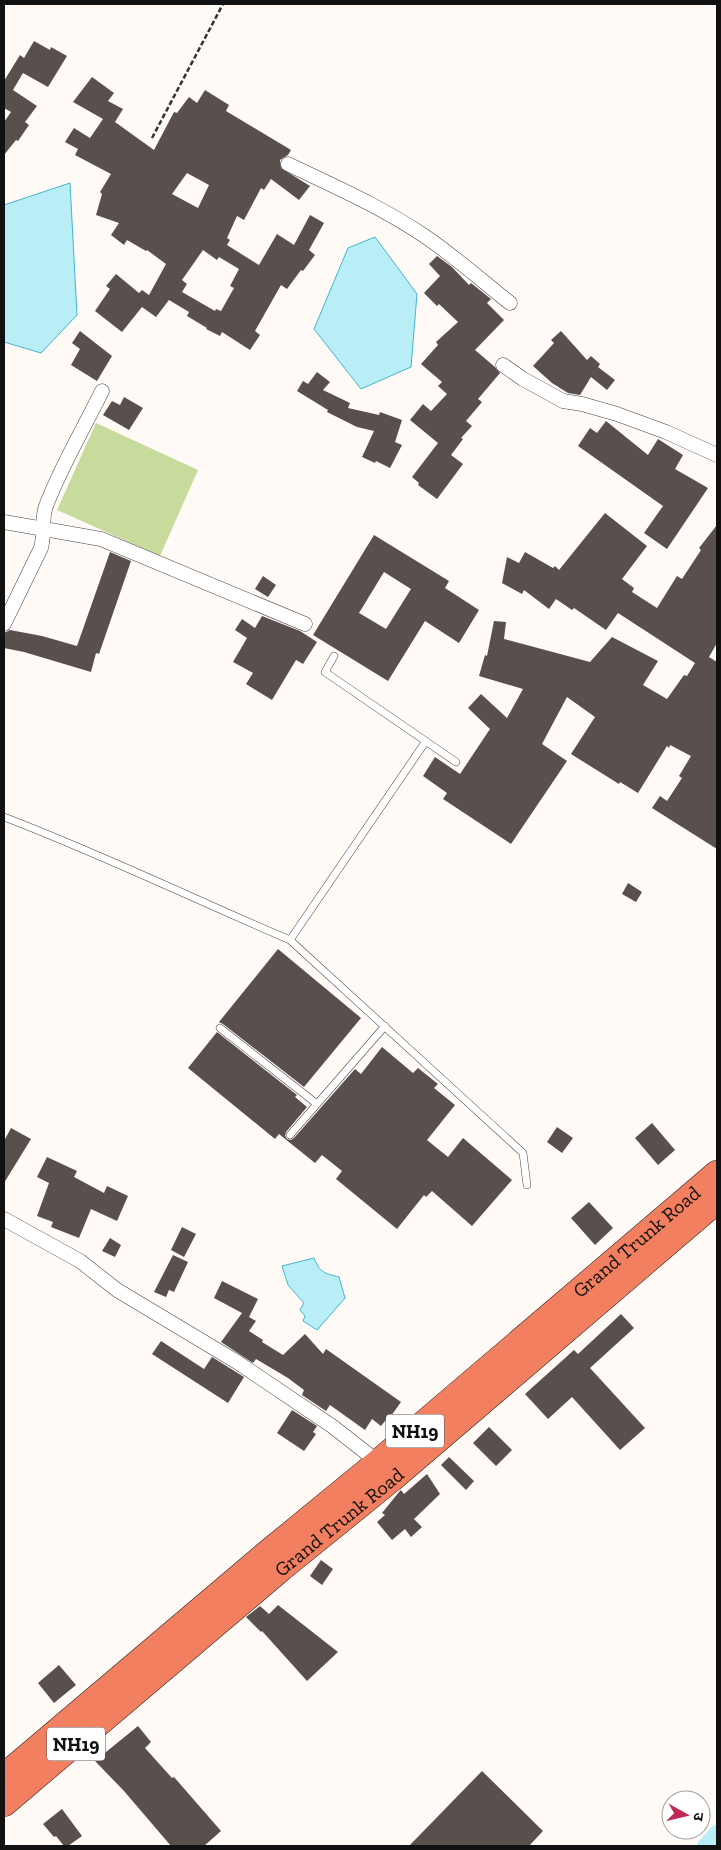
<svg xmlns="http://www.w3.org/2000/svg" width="721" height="1850" font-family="'Zilla Slab','Noto Sans Devanagari',serif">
<rect width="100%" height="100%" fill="#fffaf5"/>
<path fill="#c7db9d" d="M 96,423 L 198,470 L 160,556 L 57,510 Z"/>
<path fill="#baeef6" stroke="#41b6cd" d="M 70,183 L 77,315 L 41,353 L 4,342 L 4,205 Z
M 375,237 L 417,294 L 411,367 L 361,389 L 314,329 L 348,248 Z
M 314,1258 C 320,1273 324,1273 339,1277 L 345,1298 L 317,1330 L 303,1321 L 305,1316 L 300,1310 L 304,1303 L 288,1285 L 282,1266 Z"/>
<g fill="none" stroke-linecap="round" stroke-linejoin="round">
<path stroke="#baeef6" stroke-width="16" d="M 705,1846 L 717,1833"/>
</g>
<path fill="#594f4d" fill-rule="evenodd" d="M 34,41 L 50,50 L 51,47 L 67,56 L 48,87 L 23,73 L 13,90 L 37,106 L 25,122 L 29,125 L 18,141 L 16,140 L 4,155 L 4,122 L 11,112 L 4,108 L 4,81 L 20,55 L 24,58 Z
M 92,77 L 114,93 L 108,101 L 123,109 L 115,122 L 154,150 L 174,112 L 177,113 L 189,97 L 197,103 L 205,90 L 229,105 L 226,111 L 291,150 L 288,155 L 280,160 L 281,168 L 310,186 L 299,200 L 271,179 L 264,190 L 261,188 L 244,220 L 237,216 L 227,238 L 230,240 L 227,245 L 259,265 L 277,234 L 294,245 L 310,215 L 324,223 L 309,250 L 315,255 L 303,271 L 301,270 L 287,289 L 281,285 L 255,331 L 260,335 L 250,350 L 222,332 L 220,336 L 206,329 L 207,328 L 187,316 L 189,312 L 169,300 L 156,317 L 142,307 L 122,332 L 95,311 L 110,289 L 106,286 L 116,274 L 139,293 L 142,290 L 149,295 L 166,264 L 147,250 L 146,251 L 127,240 L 124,245 L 111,235 L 119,223 L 96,215 L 102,194 L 100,192 L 111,174 L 75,155 L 78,149 L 65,142 L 74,128 L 90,138 L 103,119 L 73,102 ZM 187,173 L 209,185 L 198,208 L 172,194 ZM 203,250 L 217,260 L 219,257 L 239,269 L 230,286 L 234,288 L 221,311 L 216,309 L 215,311 L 182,292 L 187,284 L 182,280 Z
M 437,256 L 452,267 L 469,285 L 471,283 L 491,299 L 487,303 L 504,320 L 475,350 L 495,367 L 500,373 L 478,399 L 482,402 L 466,421 L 472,426 L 461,438 L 463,439 L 451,455 L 463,464 L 437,499 L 418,485 L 419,483 L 412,477 L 438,443 L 410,420 L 423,404 L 431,411 L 447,394 L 438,386 L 442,382 L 421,364 L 438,345 L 436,342 L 458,322 L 439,304 L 437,306 L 424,293 L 440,276 L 429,264 Z
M 80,331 L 112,356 L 97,381 L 71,365 L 80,349 L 72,343 Z
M 561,331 L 587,360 L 591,356 L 600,364 L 598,367 L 615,380 L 607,390 L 591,377 L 580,395 L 568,393 L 552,383 L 533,366 L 554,343 L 551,340 Z
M 317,372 L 330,382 L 323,390 L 350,403 L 348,408 L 379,415 L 380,412 L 402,420 L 395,442 L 402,445 L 390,468 L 376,461 L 375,463 L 362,457 L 374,431 L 357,427 L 327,412 L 328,410 L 297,391 L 303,381 L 308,384 Z
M 124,397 L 143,408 L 129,430 L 103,415 L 112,401 L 120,405 Z
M 606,421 L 648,455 L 658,439 L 683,455 L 675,469 L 708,488 L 667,549 L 644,533 L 663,506 L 578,446 L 590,428 L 597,433 Z
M 605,513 L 647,546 L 622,579 L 634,588 L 632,592 L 657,608 L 677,576 L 682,579 L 701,550 L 699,548 L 717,525 L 717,643 L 709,657 L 717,662 L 717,849 L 652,808 L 660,796 L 667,801 L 682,778 L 679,776 L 691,756 L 670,745 L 669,748 L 667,746 L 638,793 L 620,782 L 619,784 L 571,754 L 595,717 L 567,697 L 542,744 L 567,761 L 511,844 L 443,799 L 447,793 L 423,776 L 435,757 L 460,774 L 490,729 L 468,708 L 481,694 L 507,718 L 523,689 L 479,676 L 485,655 L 487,656 L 494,621 L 506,622 L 504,639 L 590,662 L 612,637 L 658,661 L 643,685 L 667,699 L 684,675 L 687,676 L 695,663 L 618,613 L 606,630 L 574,608 L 572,610 L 556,599 L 549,609 L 524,590 L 522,594 L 502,583 L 507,557 L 519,563 L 525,552 L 553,568 L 555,566 L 559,570 Z
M 374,535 L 449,581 L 445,588 L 479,610 L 459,643 L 425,621 L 388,681 L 313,635 ZM 384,572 L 411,589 L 386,629 L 359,613 Z
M 110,552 L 131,561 L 99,654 L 96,653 L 91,672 L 24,652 L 4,648 L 4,633 L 10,630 L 42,636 L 77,646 Z
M 263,576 L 276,585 L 268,597 L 255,589 Z
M 262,616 L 300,631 L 317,642 L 303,664 L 296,660 L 272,700 L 246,684 L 253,673 L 233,662 L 247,638 L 235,630 L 242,619 L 255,628 Z
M 628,883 L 642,892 L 636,902 L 622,894 Z
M 278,949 L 361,1018 L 304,1087 L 223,1024 L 219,1022 Z
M 217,1032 L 297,1095 L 295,1097 L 307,1107 L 286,1132 L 285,1136 L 287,1139 L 291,1140 L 294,1138 L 355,1069 L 361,1074 L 382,1047 L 413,1073 L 418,1068 L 438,1084 L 434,1088 L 455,1105 L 427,1140 L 448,1157 L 463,1138 L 512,1180 L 472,1226 L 432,1191 L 426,1197 L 424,1195 L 397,1229 L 336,1179 L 342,1171 L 322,1155 L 315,1163 L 279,1134 L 275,1139 L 188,1068 Z
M 652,1123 L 675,1150 L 658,1165 L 635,1138 Z
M 557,1127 L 573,1138 L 562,1153 L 547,1142 Z
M 11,1128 L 31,1139 L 4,1183 L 4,1141 Z
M 47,1157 L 77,1171 L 74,1177 L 104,1193 L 107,1186 L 128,1196 L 117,1221 L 91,1209 L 79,1238 L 51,1227 L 53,1222 L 37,1216 L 49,1183 L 37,1177 Z
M 589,1202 L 613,1228 L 595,1245 L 571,1218 Z
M 182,1227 L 196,1234 L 184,1257 L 171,1250 Z
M 110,1238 L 121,1245 L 115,1257 L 102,1251 Z
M 173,1255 L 188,1262 L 174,1292 L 169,1290 L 166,1297 L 154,1292 Z
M 222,1281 L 258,1299 L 249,1317 L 256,1321 L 249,1331 L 263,1340 L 262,1342 L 283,1355 L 305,1334 L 323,1354 L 326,1349 L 401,1402 L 391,1416 L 390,1415 L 381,1426 L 372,1419 L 365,1430 L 330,1405 L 326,1411 L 302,1395 L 304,1390 L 288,1378 L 256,1359 L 253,1363 L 221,1342 L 242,1313 L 214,1298 Z
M 621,1314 L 634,1328 L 590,1368 L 645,1428 L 620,1450 L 572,1397 L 548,1419 L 525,1394 L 574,1350 L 578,1354 Z
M 161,1341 L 204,1369 L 212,1357 L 244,1377 L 228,1403 L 152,1354 Z
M 292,1410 L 317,1426 L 313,1432 L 316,1434 L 304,1451 L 277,1433 Z
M 489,1427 L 512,1450 L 496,1466 L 473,1443 Z
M 449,1457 L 474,1481 L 466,1490 L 441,1465 Z
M 427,1474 L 440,1494 L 414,1519 L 422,1527 L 411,1537 L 405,1529 L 392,1540 L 377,1522 L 385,1515 L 382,1513 L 399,1492 L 401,1490 L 404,1494 Z
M 321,1560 L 333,1569 L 322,1585 L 310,1576 Z
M 278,1605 L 338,1652 L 307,1681 L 262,1631 L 261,1632 L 246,1617 L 260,1606 L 269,1614 Z
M 59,1665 L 76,1685 L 54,1703 L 38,1683 Z
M 138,1726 L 151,1742 L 145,1748 L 172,1778 L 174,1777 L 221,1831 L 204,1846 L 171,1846 L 124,1791 L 95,1761 Z
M 482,1771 L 543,1831 L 529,1846 L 409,1846 Z
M 62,1809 L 82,1836 L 68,1846 L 64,1846 L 56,1836 L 54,1837 L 43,1824 Z"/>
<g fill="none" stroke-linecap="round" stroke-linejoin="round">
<g stroke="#444" stroke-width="8">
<path id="lane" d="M 334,656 L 325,672 L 456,762
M 426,741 L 290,940 L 523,1153 L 527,1185
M 4,817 C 101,854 194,899 290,940
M 220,1028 L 317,1104
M 290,1135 L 385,1026"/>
</g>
<g stroke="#444" stroke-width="15">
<path id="street" d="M 288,164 C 333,186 380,206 423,235 C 453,255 481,280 510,303
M 503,365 L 523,379 L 563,401 L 582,404 L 617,414 L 666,432 L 717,455
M 4,522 L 101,539 L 305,624
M 4,624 L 41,548 C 45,534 41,520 46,506 C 61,466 83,430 102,391
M 4,1219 L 80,1261 L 117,1290 L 237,1362 L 332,1426 L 378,1462"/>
</g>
<g stroke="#222" stroke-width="26">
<g id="highway">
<path id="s1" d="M 4,1776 L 267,1553 L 378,1462 L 717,1173"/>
<path id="s2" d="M 4,1804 L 281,1569 L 392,1479 L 717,1201"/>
</g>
</g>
<path stroke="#333" stroke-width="2.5" stroke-dasharray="5 2.5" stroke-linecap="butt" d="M 152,138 L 223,4"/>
<use href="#lane" stroke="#fff" stroke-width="7"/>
<use href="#street" stroke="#fff" stroke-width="14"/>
<use href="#highway" stroke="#f27f5f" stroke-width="25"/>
</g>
<g text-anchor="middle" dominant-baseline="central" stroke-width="5" stroke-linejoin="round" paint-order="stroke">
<g fill="#fff" stroke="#585858" stroke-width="1">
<rect x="386" y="1414.5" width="58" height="33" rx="4"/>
<rect x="47" y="1727.5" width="58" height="33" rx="4"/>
</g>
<g font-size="19" font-weight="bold" fill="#111">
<text x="415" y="1431">NH19</text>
<text x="76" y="1744">NH19</text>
</g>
<g font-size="20" fill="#111" stroke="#fff">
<text stroke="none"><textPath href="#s1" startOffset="828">Grand Trunk Road</textPath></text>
<text stroke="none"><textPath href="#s2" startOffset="438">Grand Trunk Road</textPath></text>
</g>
</g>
<rect width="721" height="1850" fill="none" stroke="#111111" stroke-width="10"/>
<g transform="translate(686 1815) rotate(98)"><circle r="24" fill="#ffffff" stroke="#a0a0a0"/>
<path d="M0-4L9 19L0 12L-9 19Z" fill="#c12854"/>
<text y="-8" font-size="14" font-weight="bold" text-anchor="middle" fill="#111111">उ</text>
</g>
</svg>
